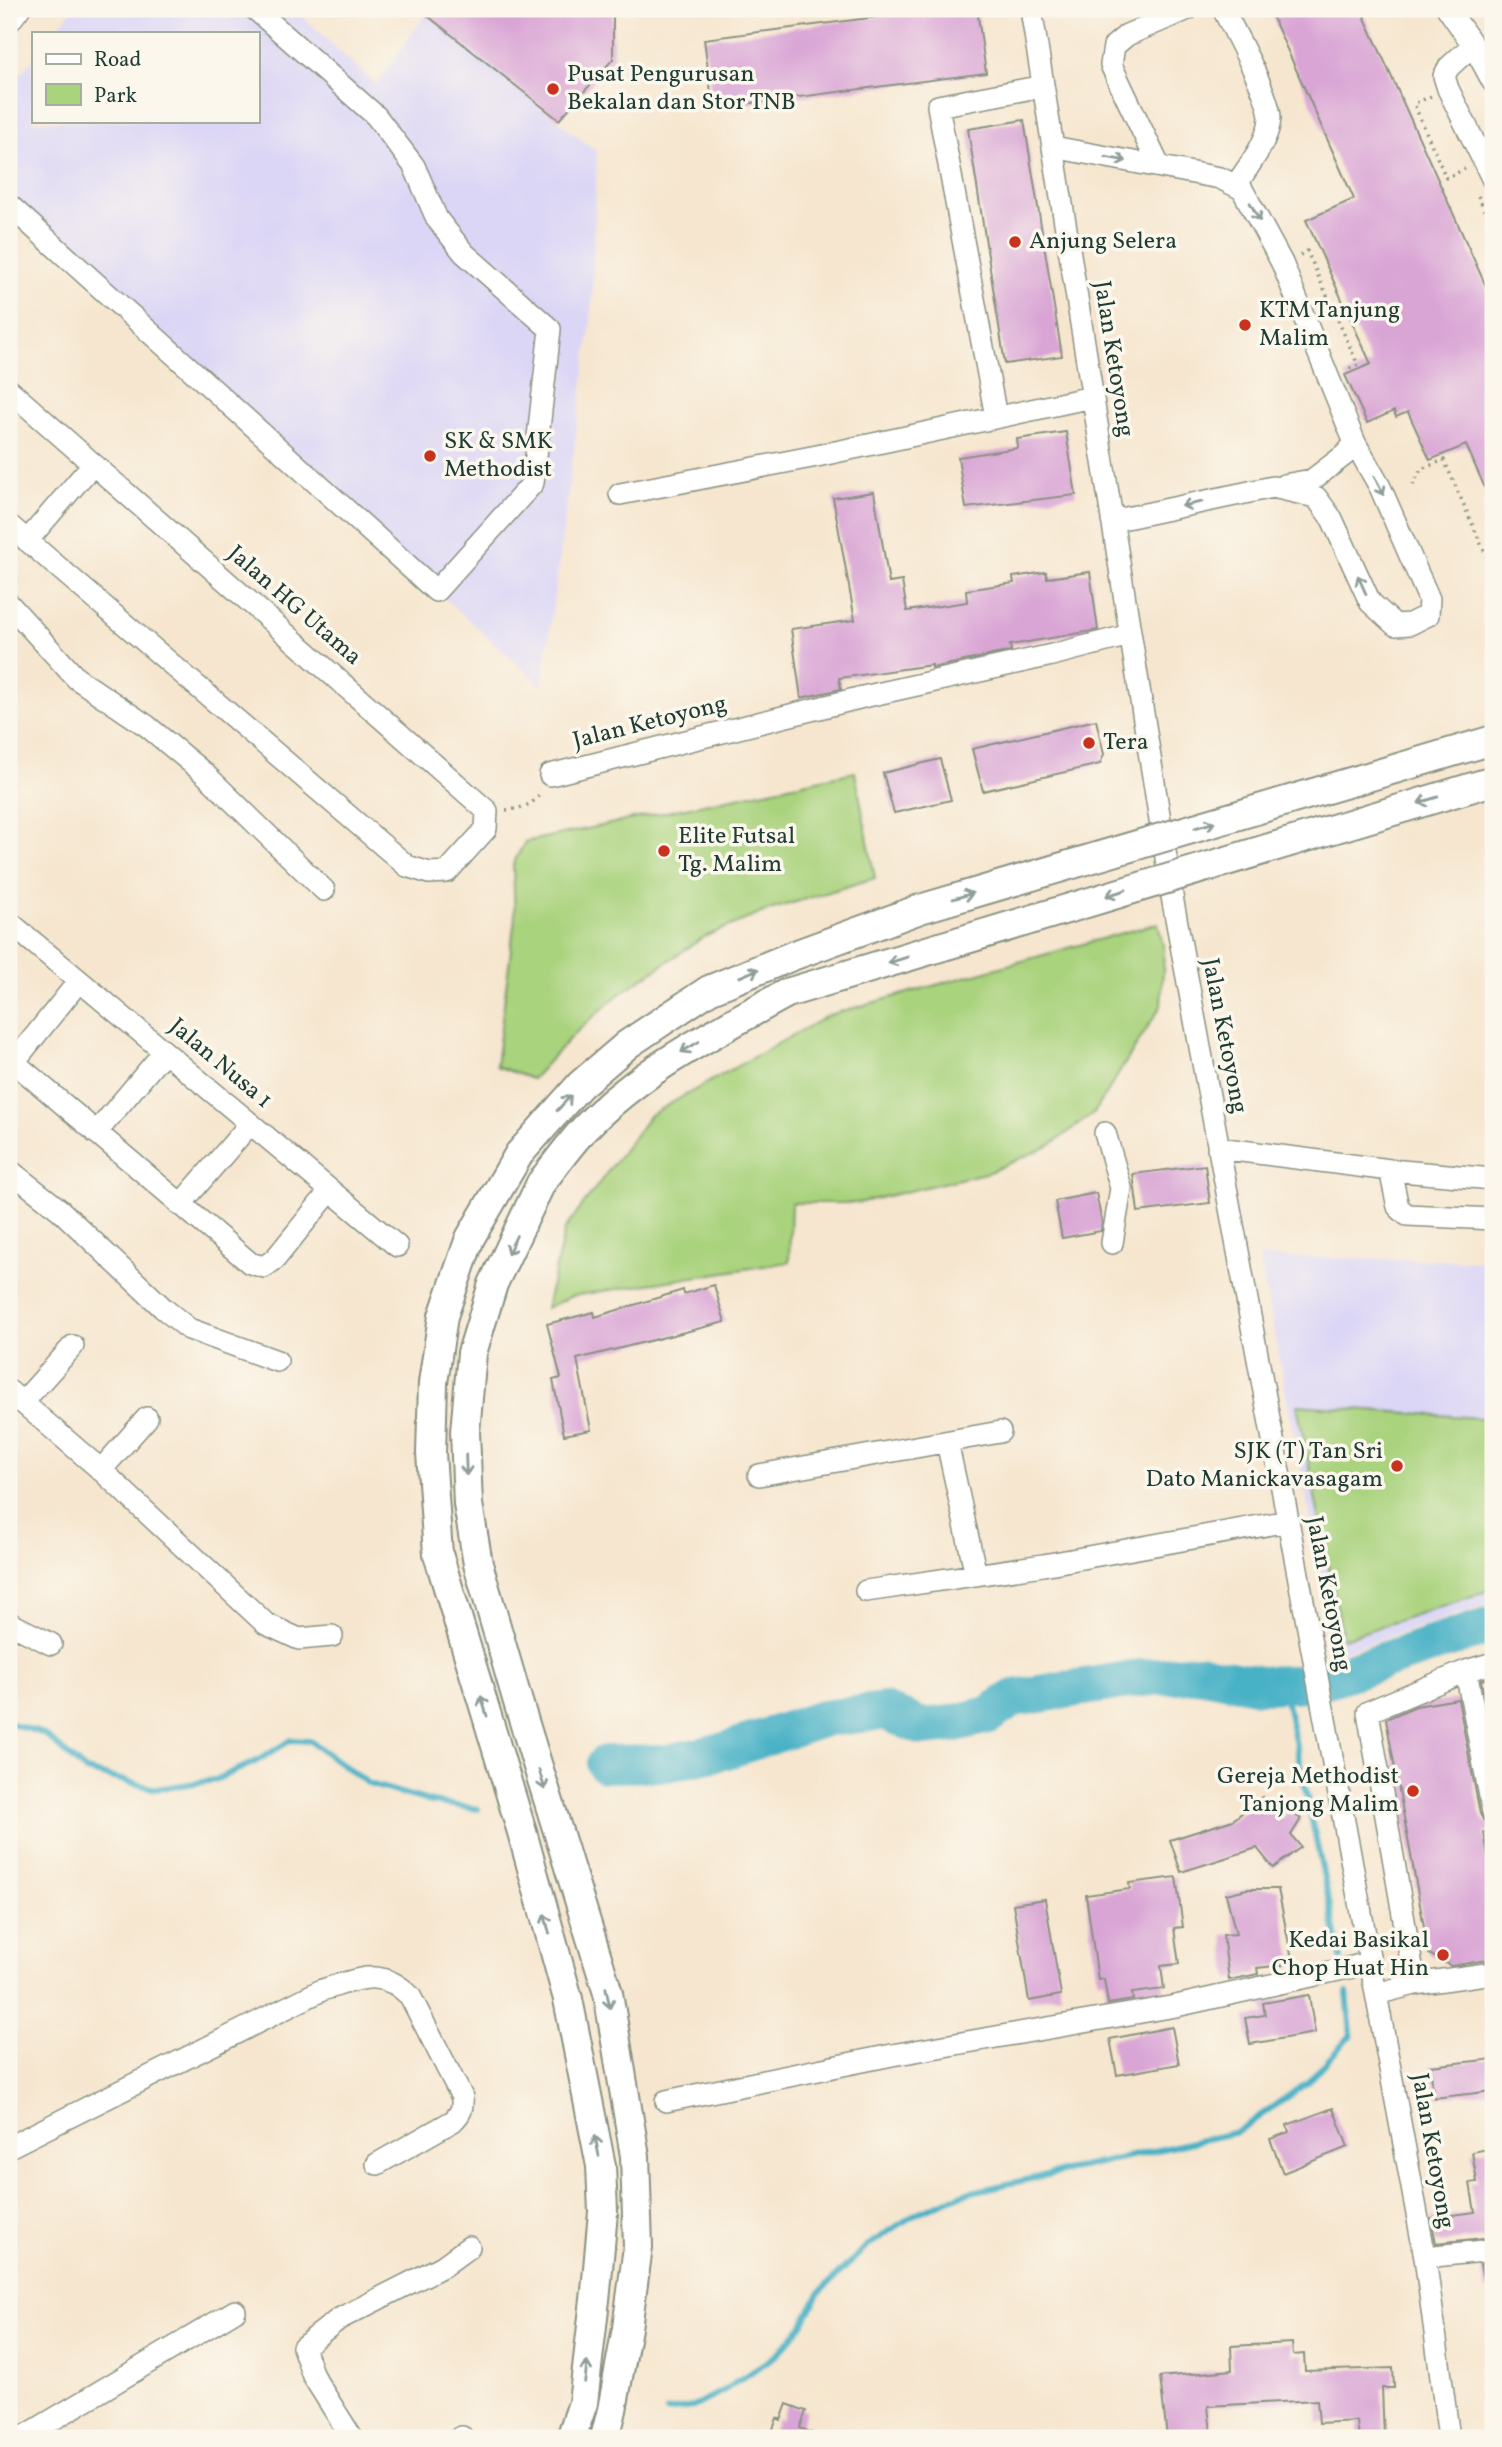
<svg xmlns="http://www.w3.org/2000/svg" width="1502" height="2447" font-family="Vollkorn,serif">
<rect width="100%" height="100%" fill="#fbf7ec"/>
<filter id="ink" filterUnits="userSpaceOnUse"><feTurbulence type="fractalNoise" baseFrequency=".0143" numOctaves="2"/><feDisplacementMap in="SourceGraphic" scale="14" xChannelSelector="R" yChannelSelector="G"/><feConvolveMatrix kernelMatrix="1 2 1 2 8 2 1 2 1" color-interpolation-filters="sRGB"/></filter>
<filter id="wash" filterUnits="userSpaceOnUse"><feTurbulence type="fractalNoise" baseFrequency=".00686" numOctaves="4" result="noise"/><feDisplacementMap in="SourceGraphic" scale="28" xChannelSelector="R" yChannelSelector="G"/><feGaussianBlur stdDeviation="1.57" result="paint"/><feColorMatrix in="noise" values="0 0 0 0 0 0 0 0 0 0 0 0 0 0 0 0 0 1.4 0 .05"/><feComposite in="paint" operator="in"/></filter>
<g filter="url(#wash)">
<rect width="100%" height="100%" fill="#f6e6cf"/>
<path fill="#dcd6f6" d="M 73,9 L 295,9 L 376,85 L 426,14 L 597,152 L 591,322 L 542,686 L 9,205 L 9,88 L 33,58 L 33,121 L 257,121 L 257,33 L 53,33 Z
M 1259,1257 L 1493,1261 L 1493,1603 L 1337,1653 Z"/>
<path fill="#aad37e" stroke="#648859" stroke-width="2" d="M 855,772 L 875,878 L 766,911 L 704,937 L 618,995 L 571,1037 L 532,1079 L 496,1066 L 515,918 L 513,864 L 525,842 Z
M 1158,923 L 1164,950 L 1161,1006 L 1094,1113 L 1049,1146 L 989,1172 L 858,1203 L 791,1203 L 789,1262 L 572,1296 L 546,1308 L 565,1229 L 650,1115 L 829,1015 Z
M 1297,1405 L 1493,1419 L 1493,1589 L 1343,1639 Z"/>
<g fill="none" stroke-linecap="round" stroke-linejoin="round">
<path stroke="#47b1c6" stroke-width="6" d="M 1283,1684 L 1341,1958
M 9,1723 L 44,1734 L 86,1771 L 156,1789 L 215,1780 L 257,1761 L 291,1740 L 310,1741 L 369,1784 L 432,1802 L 478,1809
M 667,2411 L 693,2407 L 726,2389 L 779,2353 L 803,2324 L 819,2293 L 867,2246 L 917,2213 L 963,2194 L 1237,2132 L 1308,2082 L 1351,2035 L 1347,1993"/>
<path stroke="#47b1c6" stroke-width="38" d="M 605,1764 L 667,1763 L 724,1751 L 822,1719 L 884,1711 L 923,1727 L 951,1724 L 988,1715 L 1014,1698 L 1141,1678 L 1199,1673 L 1260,1685 L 1315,1683 L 1493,1625"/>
</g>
<g id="blocks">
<path fill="#d9a5d5" d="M 419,9 L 613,9 L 613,59 L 559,120 Z
M 940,9 L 977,9 L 986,73 L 713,108 L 704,39 Z
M 1269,9 L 1361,9 L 1489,293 L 1493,291 L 1493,506 L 1466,445 L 1430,460 L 1408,412 L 1396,417 L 1394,411 L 1367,423 L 1345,375 L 1371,364 L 1306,220 L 1354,199 Z
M 1024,120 L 1062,356 L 1005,364 L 968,129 Z
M 1066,432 L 1076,495 L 966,508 L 958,457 L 1018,448 L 1017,439 Z
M 874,492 L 889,583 L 902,581 L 907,611 L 967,602 L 966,590 L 1014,583 L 1013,577 L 1046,572 L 1047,578 L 1090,572 L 1098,630 L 1010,645 L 1011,651 L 932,668 L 932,665 L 839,678 L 841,689 L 801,698 L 791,629 L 855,620 L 833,498 Z
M 1096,720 L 1104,754 L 1100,764 L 983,791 L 972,749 Z
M 940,759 L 951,800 L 894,813 L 883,773 Z
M 1205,1165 L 1210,1203 L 1138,1212 L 1133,1174 Z
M 1096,1193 L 1102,1223 L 1101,1231 L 1062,1238 L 1055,1201 Z
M 714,1285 L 725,1322 L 577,1359 L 591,1430 L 564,1435 L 553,1380 L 561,1378 L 547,1324 L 594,1312 L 595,1317 L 683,1290 L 684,1294 Z
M 1493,1677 L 1493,1744 L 1481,1680 Z
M 1458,1699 L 1480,1814 L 1484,1821 L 1493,1825 L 1493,1832 L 1484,1833 L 1493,1882 L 1493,1959 L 1451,1966 L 1429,1954 L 1386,1719 L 1416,1706 Z
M 1262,1797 L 1281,1820 L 1287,1810 L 1301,1819 L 1291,1835 L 1301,1847 L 1273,1868 L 1257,1848 L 1181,1872 L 1170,1840 L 1233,1820 Z
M 1176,1877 L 1183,1927 L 1174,1928 L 1179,1964 L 1161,1966 L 1164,1989 L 1132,1993 L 1133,2000 L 1108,2004 L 1104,1979 L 1098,1980 L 1086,1895 L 1130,1889 L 1129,1883 Z
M 1247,1889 L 1278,1889 L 1293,1964 L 1257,1968 L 1258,1974 L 1229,1980 L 1223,1935 L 1236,1934 L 1226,1894 Z
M 1045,1899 L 1061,1995 L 1029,2001 L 1013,1904 Z
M 1309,1995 L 1315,2033 L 1250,2044 L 1245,2018 L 1265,2015 L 1263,2003 Z
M 1172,2027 L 1179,2064 L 1117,2075 L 1110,2039 Z
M 1493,2059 L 1493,2091 L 1434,2098 L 1430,2066 Z
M 1333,2108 L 1348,2147 L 1283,2173 L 1270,2139 L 1289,2132 L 1287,2125 Z
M 1493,2148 L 1493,2237 L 1436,2243 L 1431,2218 L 1475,2212 L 1470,2183 L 1477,2182 L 1472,2152 Z
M 1493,2263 L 1493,2289 L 1486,2290 L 1480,2265 Z
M 1292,2343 L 1293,2355 L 1304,2354 L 1305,2371 L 1393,2368 L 1394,2388 L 1382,2388 L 1384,2438 L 1359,2438 L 1357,2421 L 1319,2423 L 1317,2400 L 1208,2406 L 1211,2432 L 1167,2437 L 1160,2377 L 1232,2370 L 1231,2346 Z
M 787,2404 L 806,2411 L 800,2428 L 824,2438 L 770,2438 L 777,2418 L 781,2420 Z"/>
</g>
</g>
<g filter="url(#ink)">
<use href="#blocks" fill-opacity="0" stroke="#8a9282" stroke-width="2"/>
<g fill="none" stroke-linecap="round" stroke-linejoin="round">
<g stroke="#8a9282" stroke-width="24">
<path id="minor" d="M 1031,9 L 1173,902 L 1425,2257 L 1449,2438
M 1223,9 C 1234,31 1270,96 1270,118 C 1269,140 1248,167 1236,185
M 1448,9 L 1473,45 L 1493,82
M 9,22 L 19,9
M 1473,45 L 1449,67 L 1444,76 L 1448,89 L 1493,180
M 1053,147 L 1220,178 L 1242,189 L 1282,263 L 1355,443 L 1380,487 L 1429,599 L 1428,615 L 1410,624 L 1395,625 L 1370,602 L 1332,519 L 1316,497 L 1273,487 L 1112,521
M 1159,166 L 1111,65 L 1114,46 L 1127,35 L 1188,9
M 9,205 L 436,591 L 533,483 L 550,329 L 464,253 L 437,219 L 414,166 L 376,116 L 255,9
M 9,390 L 487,811 L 486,829 L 447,872 L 429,873 L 407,866 L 9,525
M 996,417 L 938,106 L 1043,86
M 1284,485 L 1312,480 L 1346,454 L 1355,443
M 620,494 L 817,456 L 1092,397
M 27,541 L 93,464
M 9,604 L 76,678 L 147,726 L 205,774 L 324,890
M 550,775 L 863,697 L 1052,655 L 1130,635
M 9,922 L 397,1246
M 9,1058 L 250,1263 L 264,1267 L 275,1259 L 330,1191
M 14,1062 L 79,981
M 96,1133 L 164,1052
M 1105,1133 L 1121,1188 L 1112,1243
M 1218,1148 L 1390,1170 L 1493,1179
M 9,1170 L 60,1210 L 163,1308 L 189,1329 L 277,1361
M 1390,1170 L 1398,1207 L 1407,1215 L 1493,1219
M 180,1205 L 250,1124
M 9,1391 L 101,1470 L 266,1624 L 299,1639 L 332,1636
M 22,1403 L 73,1346
M 947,1442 L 976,1575
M 101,1470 L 147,1418
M 759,1475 L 1000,1432
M 866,1591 L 1043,1565 L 1288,1521
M 9,1623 L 51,1644
M 1466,1671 L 1493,1812
M 1415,1984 L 1368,1712 L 1466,1671 L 1493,1663
M 1376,1994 L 1415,1984 L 1493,1973
M 666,2101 L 892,2055 L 1176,2006 L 1370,1963
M 9,2147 L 322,1990 C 357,1980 381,1966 410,1996 L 462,2097 C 463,2109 461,2113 453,2121 L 377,2164
M 1425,2257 L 1493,2250
M 22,2438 L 235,2311
M 352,2438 L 313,2376 L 303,2347 L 339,2319 L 443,2266 L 469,2247
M 460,2438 L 462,2437"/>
</g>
<g stroke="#8a9282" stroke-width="32">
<path id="major" d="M 519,1154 L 470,1238 L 443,1316 L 433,1383 L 431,1453 L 438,1554 L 522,1832 L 568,1999 L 601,2166 L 603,2212 L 596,2291 L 583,2403 L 571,2438
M 541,1183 L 493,1284 L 472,1353 L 465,1432 L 468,1504 L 478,1564 L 518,1702 L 608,1993 L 635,2156 L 638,2247 L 627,2328 L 612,2410 L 605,2438"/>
</g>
<path stroke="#8a9282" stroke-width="3.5" stroke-dasharray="2 5" stroke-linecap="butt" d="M 1431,96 L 1414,104 L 1446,178 L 1465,169
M 1478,196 L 1493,229
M 1300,255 L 1307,251 L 1358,365 L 1348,369
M 1413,485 L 1421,469 L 1444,460 L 1493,571
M 506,810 C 520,809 533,805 541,793"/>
<use href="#minor" stroke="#fff" stroke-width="21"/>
<use href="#major" stroke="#fff" stroke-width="28"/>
<g stroke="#8a9282" stroke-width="32" stroke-linecap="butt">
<path id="major-bridge" d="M 519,1154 L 580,1085 L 628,1044 L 709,990 L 792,956 L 920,909 L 1493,740
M 541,1183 C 555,1165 569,1145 585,1128 C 642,1069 716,1032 787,993 L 1493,781"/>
</g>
<use href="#major-bridge" stroke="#fff" stroke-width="28"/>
</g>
<defs><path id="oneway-shaft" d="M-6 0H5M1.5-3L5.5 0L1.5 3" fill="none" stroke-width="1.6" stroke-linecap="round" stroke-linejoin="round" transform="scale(1.75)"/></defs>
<g stroke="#8f9e9a">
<use href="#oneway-shaft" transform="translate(1116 159) rotate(10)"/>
<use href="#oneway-shaft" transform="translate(1255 212) rotate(62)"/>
<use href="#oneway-shaft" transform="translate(1379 486) rotate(63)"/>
<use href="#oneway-shaft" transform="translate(1192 504) rotate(168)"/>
<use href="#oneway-shaft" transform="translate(1362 585) rotate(-114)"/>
<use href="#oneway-shaft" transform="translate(1428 800) rotate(163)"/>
<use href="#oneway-shaft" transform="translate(1205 825) rotate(-16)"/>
<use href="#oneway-shaft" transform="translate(1116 893) rotate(163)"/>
<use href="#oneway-shaft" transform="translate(963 896) rotate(-16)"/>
<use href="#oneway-shaft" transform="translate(898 960) rotate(163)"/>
<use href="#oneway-shaft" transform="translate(749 973) rotate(-23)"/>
<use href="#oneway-shaft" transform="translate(690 1047) rotate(149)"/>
<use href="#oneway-shaft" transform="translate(564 1103) rotate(-48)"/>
<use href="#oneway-shaft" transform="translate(512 1245) rotate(115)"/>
<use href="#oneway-shaft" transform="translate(466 1465) rotate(88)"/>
<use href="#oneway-shaft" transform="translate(484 1706) rotate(-107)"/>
<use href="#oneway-shaft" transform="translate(542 1780) rotate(73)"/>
<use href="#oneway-shaft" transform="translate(547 1924) rotate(-105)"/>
<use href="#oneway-shaft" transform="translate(608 1998) rotate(78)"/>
<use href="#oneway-shaft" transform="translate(597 2146) rotate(-101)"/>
<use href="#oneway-shaft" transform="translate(586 2372) rotate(-83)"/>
</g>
</g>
<g fill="#c8321e" stroke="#fbf7ec" stroke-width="2.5">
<circle cx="553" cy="89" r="7"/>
<circle cx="1015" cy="242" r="7"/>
<circle cx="1245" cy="325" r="7"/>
<circle cx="430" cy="456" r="7"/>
<circle cx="1089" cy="743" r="7"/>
<circle cx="664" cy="851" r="7"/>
<circle cx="1397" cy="1466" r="7"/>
<circle cx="1413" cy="1791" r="7"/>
<circle cx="1443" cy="1955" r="7"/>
</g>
<g text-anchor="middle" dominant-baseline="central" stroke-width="7" stroke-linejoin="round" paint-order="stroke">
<g font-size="24" fill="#1f3d34" stroke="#fbf7ec" text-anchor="start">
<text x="567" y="75">Pusat Pengurusan<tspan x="567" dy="28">Bekalan dan Stor TNB</tspan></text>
<text x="1029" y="242">Anjung Selera</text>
<text x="1259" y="311">KTM Tanjung<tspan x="1259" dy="28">Malim</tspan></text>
<text x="444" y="442">SK &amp; SMK<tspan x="444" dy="28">Methodist</tspan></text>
<text x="1103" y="743">Tera</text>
<text x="678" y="837">Elite Futsal<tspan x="678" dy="28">Tg. Malim</tspan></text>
<text x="1383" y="1452" text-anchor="end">SJK (T) Tan Sri<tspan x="1383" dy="28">Dato Manickavasagam</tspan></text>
<text x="1399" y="1777" text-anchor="end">Gereja Methodist<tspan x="1399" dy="28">Tanjong Malim</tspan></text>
<text x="1429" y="1941" text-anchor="end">Kedai Basikal<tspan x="1429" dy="28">Chop Huat Hin</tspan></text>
</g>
<g font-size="24" fill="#1f3d34" stroke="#fbf7ec">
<text transform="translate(1113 359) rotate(81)">Jalan Ketoyong</text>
<text transform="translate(294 606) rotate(41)">Jalan HG Utama</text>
<text transform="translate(650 723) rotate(-14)">Jalan Ketoyong</text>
<text transform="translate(1224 1036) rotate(79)">Jalan Ketoyong</text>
<text transform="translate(220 1064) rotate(40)">Jalan Nusa 1</text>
<text transform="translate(1328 1594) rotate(79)">Jalan Ketoyong</text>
<text transform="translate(1432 2151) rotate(80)">Jalan Ketoyong</text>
</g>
</g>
<rect width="1502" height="2447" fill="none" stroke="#fbf7ec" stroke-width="35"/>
<rect x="32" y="32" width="228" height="91" fill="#fbf7ec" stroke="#a3ada2" stroke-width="2"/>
<rect x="46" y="54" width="35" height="10" fill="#ffffff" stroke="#a3ada2" stroke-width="2"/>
<text x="94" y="66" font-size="21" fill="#1f3d34">Road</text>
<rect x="46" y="84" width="35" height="21" fill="#aad37e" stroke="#a3ada2" stroke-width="2"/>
<text x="94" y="102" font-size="21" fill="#1f3d34">Park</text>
</svg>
